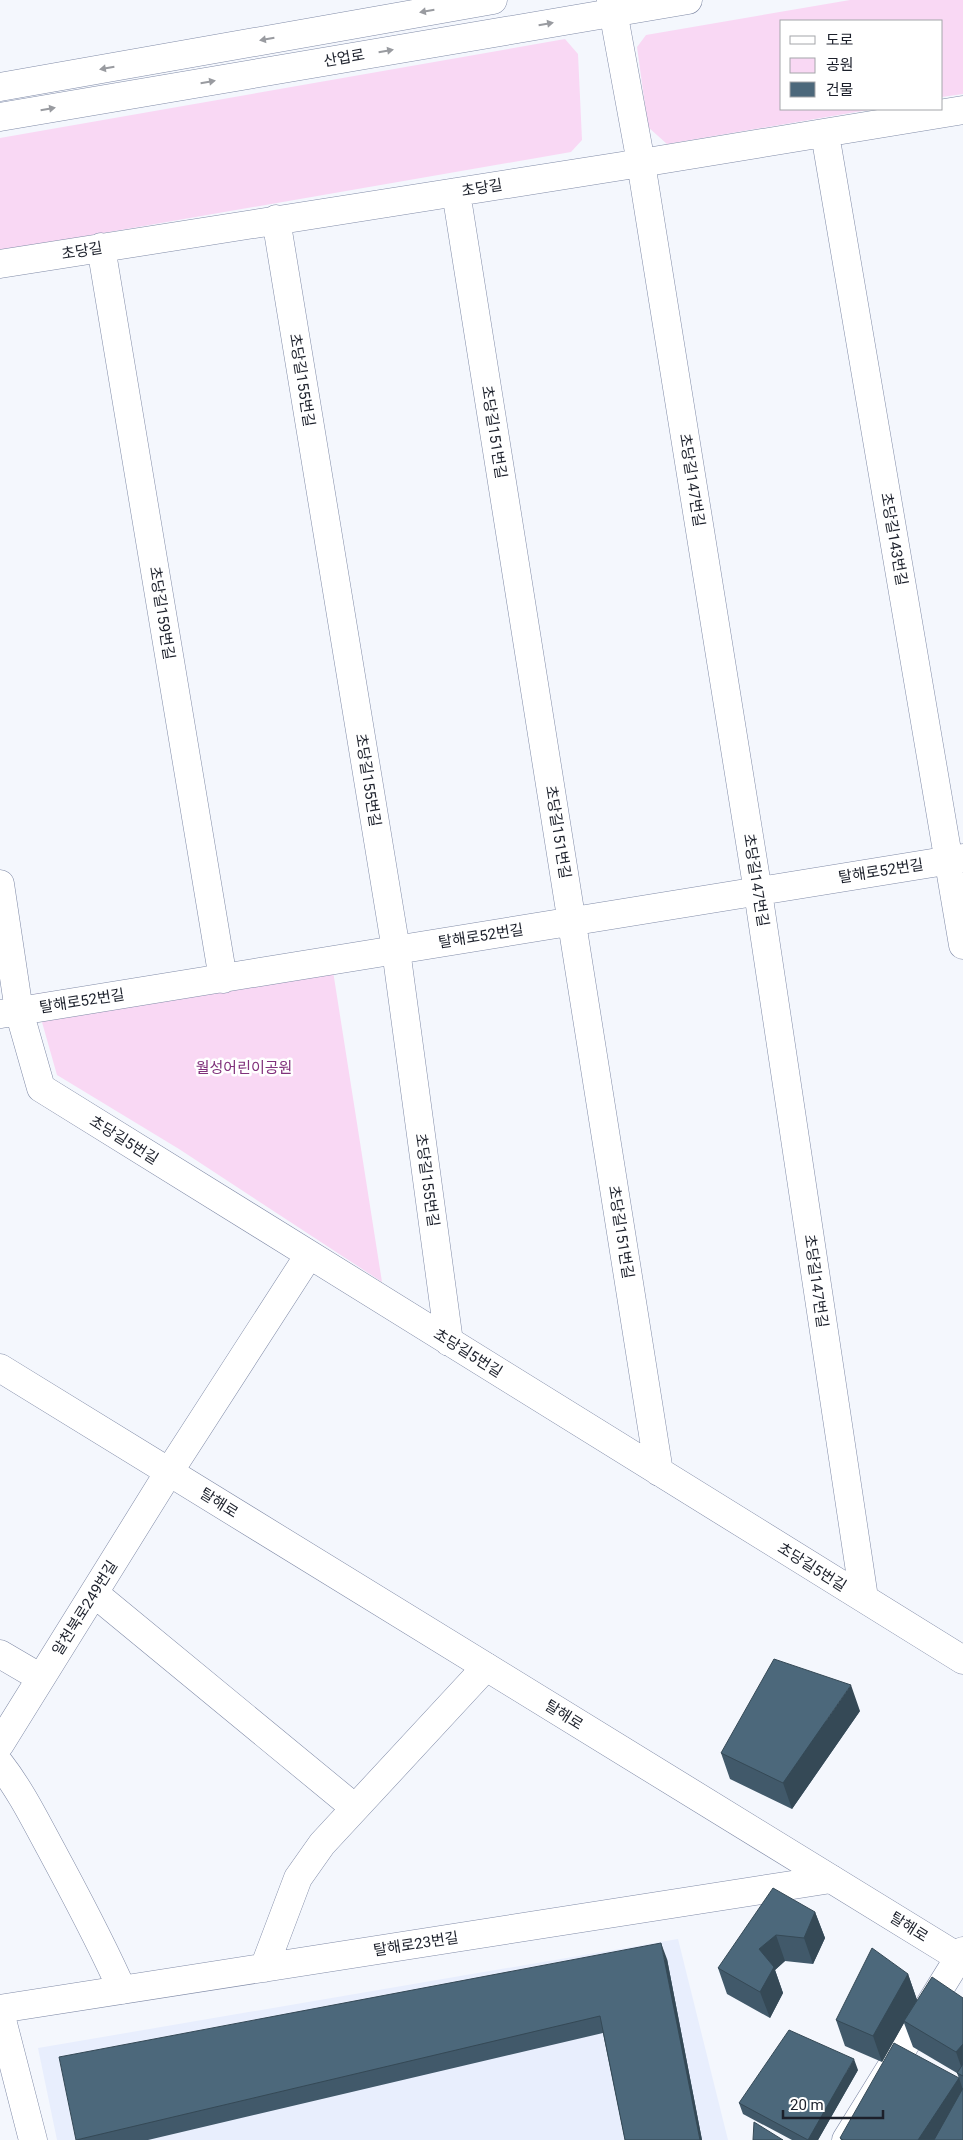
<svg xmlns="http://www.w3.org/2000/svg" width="963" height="2140" font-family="Roboto,'Noto Sans KR',sans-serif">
<rect width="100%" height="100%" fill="#f4f7fd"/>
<path fill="#e8eefd" d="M 678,1939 L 728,2140 L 57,2140 L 38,2048 Z"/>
<path fill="#f9d8f4" d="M 850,0 L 963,0 L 963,94 L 942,97 L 942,21 L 782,21 L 782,109 L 874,109 L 667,144 L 648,127 L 637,47 L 646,35 Z
M 565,39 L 578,54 L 582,140 L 571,152 L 0,251 L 0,138 Z
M 330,952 L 382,1282 L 179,1149 L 57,1075 L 34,994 Z"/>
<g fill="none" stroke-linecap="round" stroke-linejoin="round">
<g stroke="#808ba7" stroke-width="29">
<path id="street" d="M 611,0 L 641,163 L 758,892 L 864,1598
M 825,134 L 963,945
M 456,192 L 659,1472
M 276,219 L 396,950 L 449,1342
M 101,247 L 223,979
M 0,264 L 641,163 L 963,110
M 0,884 L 19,1011 L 41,1088 L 963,1660
M 1,1014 L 963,858
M 94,1593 L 355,1808
M 0,1654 L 41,1678
M 0,1744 L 169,1472 L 309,1255
M 0,1764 C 21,1791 36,1822 53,1853 C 77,1898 101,1942 122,1990
M 264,1968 L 298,1878 L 322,1844 L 486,1667
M 0,2009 L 831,1879
M 0,2012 L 33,2140
M 846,2140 L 963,1951"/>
</g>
<g stroke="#808ba7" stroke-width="29">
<path id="secondary" d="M 0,87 L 493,0
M 0,117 L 688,0
M 0,1368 L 963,1960"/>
</g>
<use href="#street" stroke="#fff" stroke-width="28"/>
<use href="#secondary" stroke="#fff" stroke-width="28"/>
</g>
<path fill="#41596a" d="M 860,1711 L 792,1809 L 730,1779 L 721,1753 Z
M 815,1912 L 825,1938 L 813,1964 L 785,1961 L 775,1970 L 783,1993 L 770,2018 L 727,1994 L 718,1968 Z
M 667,1959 L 702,2140 L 625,2140 L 603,2033 L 148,2140 L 76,2140 Z
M 908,1974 L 917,2000 L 963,1998 L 963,2140 L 841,2140 L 840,2138 L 959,2078 L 963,2089 L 957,2073 L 913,2047 L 904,2023 L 882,2062 L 845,2046 L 836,2020 Z
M 858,2070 L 818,2140 L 792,2140 L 743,2114 L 739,2103 Z"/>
<path fill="#354956" d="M 851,1685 L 860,1711 L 792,1809 L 783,1783 Z
M 815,1912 L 825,1938 L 813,1964 L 804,1938 Z
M 776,1935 L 785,1961 L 775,1970 L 783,1993 L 770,2018 L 760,1992 L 759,1949 Z
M 661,1943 L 667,1959 L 702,2140 L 700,2140 Z
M 908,1974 L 917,2000 L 904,2021 L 904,2023 L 882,2062 L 873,2036 Z
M 963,2044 L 963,2072 L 956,2052 Z
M 854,2059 L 858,2070 L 818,2140 L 808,2140 Z
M 959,2078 L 963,2090 L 945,2140 L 918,2140 Z"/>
<path fill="#4c687b" stroke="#354956" d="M 774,1659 L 851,1685 L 783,1783 L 721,1753 Z
M 773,1888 L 815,1912 L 804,1938 L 776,1935 L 759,1949 L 774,1967 L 760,1992 L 718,1968 Z
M 661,1943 L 700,2140 L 625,2140 L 600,2016 L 76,2140 L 59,2057 Z
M 872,1948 L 908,1974 L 873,2036 L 836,2020 Z
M 932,1977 L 963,1998 L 963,2044 L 956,2052 L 904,2021 Z
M 789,2030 L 854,2059 L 808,2140 L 739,2103 Z
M 894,2043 L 959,2078 L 918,2140 L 843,2140 L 840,2138 Z
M 963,2064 L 963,2076 L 957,2073 Z
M 963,2088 L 963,2140 L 934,2140 Z
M 754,2122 L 783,2140 L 753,2140 Z"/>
<defs><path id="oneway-solid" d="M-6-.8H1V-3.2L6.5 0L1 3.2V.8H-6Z" transform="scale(1.25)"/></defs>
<g fill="#999ba0">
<use href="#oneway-solid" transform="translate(427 11) rotate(170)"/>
<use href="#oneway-solid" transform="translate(546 24) rotate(-10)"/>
<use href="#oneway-solid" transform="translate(267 39) rotate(170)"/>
<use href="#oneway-solid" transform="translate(386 51) rotate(-10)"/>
<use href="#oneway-solid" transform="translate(107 68) rotate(170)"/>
<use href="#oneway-solid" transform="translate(208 82) rotate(-10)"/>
<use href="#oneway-solid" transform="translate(48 109) rotate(-10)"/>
</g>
<g text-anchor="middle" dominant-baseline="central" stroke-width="5" stroke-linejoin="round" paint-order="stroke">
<g font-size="15" fill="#1c202b" stroke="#fff">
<text transform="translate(344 58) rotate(-10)">산업로</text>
<text transform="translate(482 188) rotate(-9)">초당길</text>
<text transform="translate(82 251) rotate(-9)">초당길</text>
<text transform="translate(302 380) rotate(81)">초당길155번길</text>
<text transform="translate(494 432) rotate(81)">초당길151번길</text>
<text transform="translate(692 480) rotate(81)">초당길147번길</text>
<text transform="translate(894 539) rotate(80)">초당길143번길</text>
<text transform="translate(162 613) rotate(81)">초당길159번길</text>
<text transform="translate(368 780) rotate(81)">초당길155번길</text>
<text transform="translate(558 832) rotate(81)">초당길151번길</text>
<text transform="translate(881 871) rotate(-9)">탈해로52번길</text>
<text transform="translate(756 880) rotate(81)">초당길147번길</text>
<text transform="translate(481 936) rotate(-9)">탈해로52번길</text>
<text transform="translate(82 1001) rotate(-9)">탈해로52번길</text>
<text transform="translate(124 1140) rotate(32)">초당길5번길</text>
<text transform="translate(427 1180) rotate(82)">초당길155번길</text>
<text transform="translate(621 1232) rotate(81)">초당길151번길</text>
<text transform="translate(816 1281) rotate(82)">초당길147번길</text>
<text transform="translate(468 1353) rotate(32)">초당길5번길</text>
<text transform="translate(219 1503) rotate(32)">탈해로</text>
<text transform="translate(812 1567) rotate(32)">초당길5번길</text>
<text transform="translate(85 1608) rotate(-58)">알천북로249번길</text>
<text transform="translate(564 1715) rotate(32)">탈해로</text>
<text transform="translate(909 1927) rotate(32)">탈해로</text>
<text transform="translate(416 1944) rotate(-9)">탈해로23번길</text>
</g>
<g font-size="15" fill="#80317b" stroke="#fff">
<text x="244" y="1068">월성어린이공원</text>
</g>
</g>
<rect x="780" y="20" width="162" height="90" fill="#ffffff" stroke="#a4a6aa"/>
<rect x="790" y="36" width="25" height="8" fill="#ffffff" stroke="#a4a6aa"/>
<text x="826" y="45" font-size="15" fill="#1c202b">도로</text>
<rect x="790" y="58" width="25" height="15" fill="#f9d8f4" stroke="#a4a6aa"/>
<text x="826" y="70" font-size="15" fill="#1c202b">공원</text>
<rect x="790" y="82" width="25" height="15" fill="#4c687b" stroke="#a4a6aa"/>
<text x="826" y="95" font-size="15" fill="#1c202b">건물</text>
<path d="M783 2110v8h100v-8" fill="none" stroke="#1c202b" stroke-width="2.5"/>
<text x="790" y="2110" font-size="15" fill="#1c202b" stroke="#ffffff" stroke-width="4" paint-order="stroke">20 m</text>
</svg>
